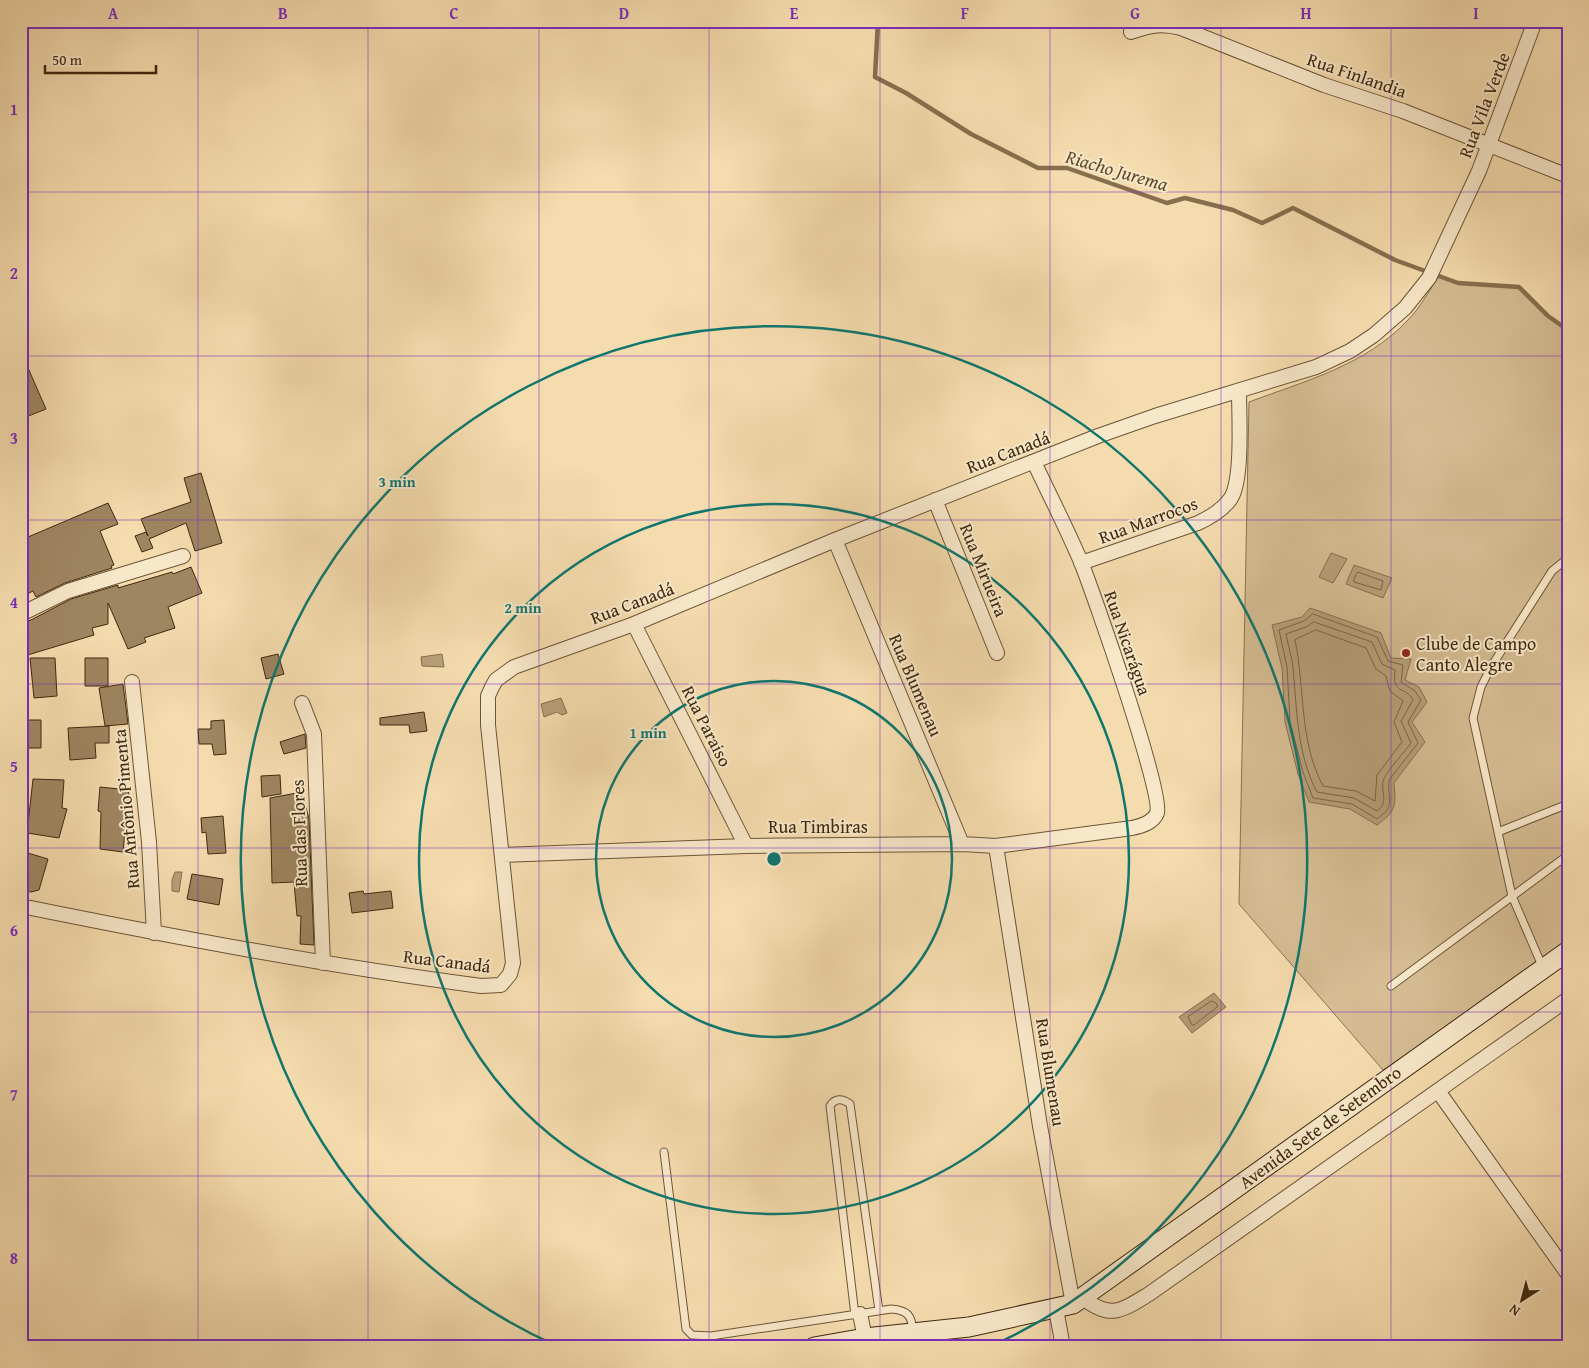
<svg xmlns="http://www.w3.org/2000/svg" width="1589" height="1368" font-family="'Gentium Book Plus',serif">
<rect width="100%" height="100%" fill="#f5dcae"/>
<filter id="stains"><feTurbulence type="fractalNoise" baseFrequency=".004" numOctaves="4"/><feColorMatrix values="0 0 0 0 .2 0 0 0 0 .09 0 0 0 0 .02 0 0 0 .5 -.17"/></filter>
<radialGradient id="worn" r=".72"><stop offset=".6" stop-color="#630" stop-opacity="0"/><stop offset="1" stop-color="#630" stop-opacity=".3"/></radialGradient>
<path fill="#d6bd93" stroke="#8a7250" d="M 1439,276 L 1458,283 L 1519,287 L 1548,316 L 1568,330 L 1568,941 L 1467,1014 L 1383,1070 L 1239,904 L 1249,402 C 1305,381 1366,365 1408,320 C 1420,308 1429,291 1439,276 Z"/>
<path fill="#b79f78" stroke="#876f4e" d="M 1331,553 L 1347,559 L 1333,583 L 1319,577 Z
M 1354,565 L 1392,578 L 1383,598 L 1346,584 Z
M 1310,608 L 1381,633 L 1391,658 L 1411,659 L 1405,680 L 1419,687 L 1427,702 L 1412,722 L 1425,742 L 1394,783 C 1396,807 1396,811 1377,825 L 1350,809 L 1309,802 L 1298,774 L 1285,722 L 1282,668 L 1272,625 L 1302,617 Z
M 442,654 L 444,667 L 422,666 L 421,657 Z
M 561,698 L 567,713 L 562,715 L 557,712 L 544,717 L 541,704 Z
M 175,872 L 182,872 L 179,892 L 172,891 L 172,880 Z
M 1214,993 L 1226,1007 L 1192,1033 L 1179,1017 Z"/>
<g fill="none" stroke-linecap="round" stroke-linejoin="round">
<path stroke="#7b6443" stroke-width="1" d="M 1358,572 L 1383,581 L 1381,590 L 1354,582 L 1354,579 Z
M 1313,614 L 1377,637 L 1388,661 L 1403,665 L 1401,682 L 1415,691 L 1421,700 L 1408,722 L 1418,743 L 1389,780 C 1387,799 1397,805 1377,819 L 1352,804 L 1313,798 L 1303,772 L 1290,721 L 1287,667 L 1279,630 L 1304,621 Z
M 1314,622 L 1372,642 L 1382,664 L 1395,670 C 1392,696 1405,685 1413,700 L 1401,721 L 1411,743 C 1405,752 1384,773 1383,782 C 1381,793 1389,803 1377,811 L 1354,798 L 1317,792 C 1297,755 1297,710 1293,668 C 1292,657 1288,646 1286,634 L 1306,627 Z
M 1316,630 L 1366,648 L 1376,669 L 1386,676 L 1390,691 L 1403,701 L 1394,722 L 1402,742 L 1377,775 L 1375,801 L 1356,791 L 1323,786 C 1299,741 1305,688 1295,640 Z
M 1212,1001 L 1217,1004 L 1217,1007 L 1194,1025 L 1192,1025 L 1188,1017 Z"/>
<path stroke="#876f4e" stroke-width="4.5" d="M 878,21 L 875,77 L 906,93 L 971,134 L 1038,168 L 1067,168 L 1167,203 L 1185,198 L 1233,210 L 1262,223 L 1293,208 L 1395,260 L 1458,283 L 1519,287 L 1548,316 L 1568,330"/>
</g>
<path fill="#9e8661" stroke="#3f280e" d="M 21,352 L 46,409 L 21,419 Z
M 201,473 L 222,543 L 195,551 L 186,523 L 149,539 L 153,548 L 142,552 L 135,536 L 146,532 L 148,536 L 141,519 L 191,502 L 184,478 Z
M 108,503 L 118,524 L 100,531 L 114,565 L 111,566 L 112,568 L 65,583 L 36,597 L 33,591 L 21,597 L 21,540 Z
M 191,567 L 202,593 L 168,607 L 175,628 L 144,638 L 146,642 L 128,649 L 108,603 L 108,624 L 92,628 L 94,635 L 21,657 L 21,623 L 31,620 L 71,599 L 118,585 L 118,588 L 172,572 L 173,574 Z
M 278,654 L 284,674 L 266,679 L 261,658 Z
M 30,658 L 55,658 L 57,696 L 34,698 Z
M 85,658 L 108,658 L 108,686 L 85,686 Z
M 123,684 L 128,724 L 105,726 L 99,688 Z
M 424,712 L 427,731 L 410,733 L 409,725 L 380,725 L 380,718 Z
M 21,720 L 41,720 L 41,748 L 21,748 Z
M 224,720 L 226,754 L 214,755 L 212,744 L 199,744 L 198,729 L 211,729 L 211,721 Z
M 109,726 L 109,743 L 95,743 L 96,758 L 70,760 L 68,728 Z
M 305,734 L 306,748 L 284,754 L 280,742 Z
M 280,775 L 281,794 L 262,797 L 261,776 Z
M 33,779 L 64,780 L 62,808 L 67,809 L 59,838 L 27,833 Z
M 100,787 L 129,790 L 123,852 L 100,849 L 101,812 L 98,811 Z
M 302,792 L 309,819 L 314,945 L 300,944 L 301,916 L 297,916 L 294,882 L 272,883 L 270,798 Z
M 223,816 L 226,853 L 208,854 L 206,832 L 202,833 L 201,818 Z
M 21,851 L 48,859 L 39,890 L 31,892 L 21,890 Z
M 192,874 L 223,879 L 219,905 L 187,899 Z
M 363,891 L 364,894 L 391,891 L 393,908 L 352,913 L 349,893 Z"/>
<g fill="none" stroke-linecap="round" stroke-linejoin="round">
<g stroke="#6c5536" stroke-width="9">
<path id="service" d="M 1498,832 L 1568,804
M 1543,968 L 1512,896 L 1473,718 L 1481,687 L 1491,667 L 1552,571 L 1568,558
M 1391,986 L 1568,855
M 664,1152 L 686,1329 L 692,1335 L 711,1336 L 891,1309 C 908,1310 912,1316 913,1332
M 855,1315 L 830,1106 C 835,1098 842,1098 850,1104 L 879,1311"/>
</g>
<g stroke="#6c5536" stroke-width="16">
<path id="minor" d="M 1131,32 C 1150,25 1162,23 1181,28 L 1324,85 L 1403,111 L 1568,176
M 935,500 L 997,653
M 835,540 L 962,844
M 1081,563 L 1198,523 C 1211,517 1223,510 1231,498 C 1243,478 1239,416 1239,391
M 21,614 L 68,591 L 183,556
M 634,624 L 746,846
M 132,682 L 149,842 L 154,933
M 302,703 L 314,734 L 323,963
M 996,846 L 1040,1126 L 1073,1304
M 503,855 L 746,846 L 962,844 L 996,846 L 1132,828 C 1141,826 1153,823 1157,813 C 1164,794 1093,592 1081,562 C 1067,529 1050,496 1034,462
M 21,906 C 174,937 327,966 481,986 L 501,985 L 510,974 L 513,963 L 488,725 L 488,696 L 492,687 L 496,680 L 514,667 L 634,624 L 835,540 L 1098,436 L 1155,416 L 1316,367 L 1350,351 L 1374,335 L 1405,308 L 1429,278 L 1479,171 L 1535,21
M 1438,1091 L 1568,1274
M 1082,1297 C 1110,1320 1121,1311 1149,1294 L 1568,999
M 1056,1309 L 1063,1347
M 860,1314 L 865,1338"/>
</g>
<g stroke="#3f280e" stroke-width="21">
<path id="secondary" d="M 814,1347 L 865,1338 L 969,1327 L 1073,1304 L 1568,951"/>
</g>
<use href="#service" stroke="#f8e8ca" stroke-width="7"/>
<use href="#minor" stroke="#f8e8ca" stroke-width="14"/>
<use href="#secondary" stroke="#f8e8ca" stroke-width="19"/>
</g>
<path fill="none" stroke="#7b2cbf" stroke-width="1" stroke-opacity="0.55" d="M 198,21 L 198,1347M 368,21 L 368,1347M 539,21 L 539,1347M 709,21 L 709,1347M 880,21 L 880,1347M 1050,21 L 1050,1347M 1221,21 L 1221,1347M 1391,21 L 1391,1347M 21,192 L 1568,192M 21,356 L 1568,356M 21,520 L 1568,520M 21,684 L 1568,684M 21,848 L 1568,848M 21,1012 L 1568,1012M 21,1176 L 1568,1176"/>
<g fill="none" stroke="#0f766e" stroke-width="2.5">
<circle cx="774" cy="859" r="178"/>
<circle cx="774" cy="859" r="355"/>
<path d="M557 1346A533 533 0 1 1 991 1346"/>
</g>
<circle fill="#8f2418" stroke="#f8e8ca" stroke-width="2" cx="1406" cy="653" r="5"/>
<g text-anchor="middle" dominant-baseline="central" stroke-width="4" stroke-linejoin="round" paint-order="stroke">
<g font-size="18" fill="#3f280e" stroke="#f8e8ca">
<text transform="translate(1357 75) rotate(19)">Rua Finlandia</text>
<text transform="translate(1484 105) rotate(-69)">Rua Vila Verde</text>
<text transform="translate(1008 452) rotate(-21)">Rua Canadá</text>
<text transform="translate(1148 520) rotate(-20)">Rua Marrocos</text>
<text transform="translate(984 570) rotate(68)">Rua Mirueira</text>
<text transform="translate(632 603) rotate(-21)">Rua Canadá</text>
<text transform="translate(1128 643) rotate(71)">Rua Nicarágua</text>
<text transform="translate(916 685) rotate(67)">Rua Blumenau</text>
<text transform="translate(707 726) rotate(63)">Rua Paraiso</text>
<text transform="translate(126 809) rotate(-95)">Rua Antônio Pimenta</text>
<text x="818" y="826">Rua Timbiras</text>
<text transform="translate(299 833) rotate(-92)">Rua das Flores</text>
<text transform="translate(447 961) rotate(7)">Rua Canadá</text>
<text transform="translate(1051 1072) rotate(81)">Rua Blumenau</text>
<text transform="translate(1320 1127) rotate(-36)">Avenida Sete de Setembro</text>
</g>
<g font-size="18" fill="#3f280e" stroke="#f8e8ca" text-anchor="start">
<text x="1416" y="643">Clube de Campo<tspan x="1416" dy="21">Canto Alegre</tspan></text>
</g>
<g font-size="19" font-style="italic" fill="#634c2e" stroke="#f8e8ca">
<text transform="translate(1117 170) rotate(16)">Riacho Jurema</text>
</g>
</g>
<circle cx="774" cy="859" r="8" fill="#0f766e" stroke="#f8e8ca" stroke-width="2.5"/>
<g font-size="15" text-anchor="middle" font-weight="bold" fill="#0f766e" stroke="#f8e8ca" stroke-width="4" stroke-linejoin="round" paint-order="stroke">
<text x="397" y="487">3 min</text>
<text x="523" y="613">2 min</text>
<text x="648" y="738">1 min</text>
</g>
<rect width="1589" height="1368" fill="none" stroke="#f5dcae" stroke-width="55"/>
<g transform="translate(1522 1300) rotate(216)" stroke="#f8e8ca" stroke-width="4" paint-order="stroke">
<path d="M0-4L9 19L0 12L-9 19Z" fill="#3f280e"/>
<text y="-8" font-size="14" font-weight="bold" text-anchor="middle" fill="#3f280e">N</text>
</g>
<path d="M45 65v8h111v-8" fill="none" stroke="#3f280e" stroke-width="2.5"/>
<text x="52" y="65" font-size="15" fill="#3f280e" stroke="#f8e8ca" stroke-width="4" paint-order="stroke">50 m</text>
<rect x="28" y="28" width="1534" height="1312" fill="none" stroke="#7b2cbf" stroke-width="2"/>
<g font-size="16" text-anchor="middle" font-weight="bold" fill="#7b2cbf">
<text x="113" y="19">A</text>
<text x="283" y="19">B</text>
<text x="454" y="19">C</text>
<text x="624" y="19">D</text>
<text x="794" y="19">E</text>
<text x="965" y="19">F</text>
<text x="1135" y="19">G</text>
<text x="1306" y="19">H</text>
<text x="1476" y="19">I</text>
<text x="14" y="115">1</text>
<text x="14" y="279">2</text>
<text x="14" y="444">3</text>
<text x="14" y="608">4</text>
<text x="14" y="772">5</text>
<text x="14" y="936">6</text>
<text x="14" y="1100">7</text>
<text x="14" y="1264">8</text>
</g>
<rect width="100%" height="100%" filter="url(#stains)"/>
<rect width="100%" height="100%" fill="url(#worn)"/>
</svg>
